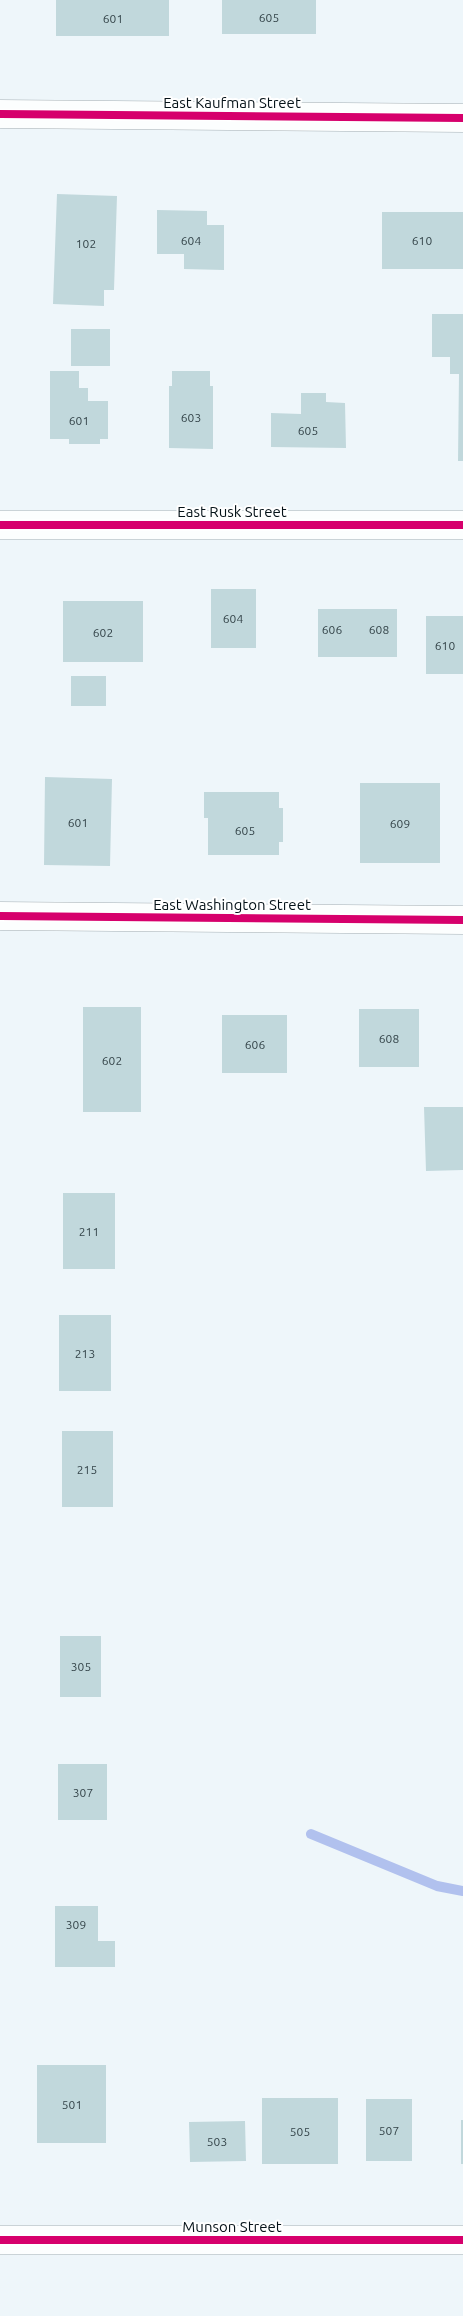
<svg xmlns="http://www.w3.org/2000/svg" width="463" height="2316" font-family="Ubuntu,sans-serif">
<rect width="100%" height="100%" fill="#eef6fa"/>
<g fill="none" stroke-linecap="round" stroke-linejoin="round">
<path stroke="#b1c1ee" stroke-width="10" d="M 311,1834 L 437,1886 L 463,1891"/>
</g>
<path fill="#c1d8dc" d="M 56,0 L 169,0 L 169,36 L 56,36 Z
M 222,0 L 316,0 L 316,34 L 222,34 Z
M 57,194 L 117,196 L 114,290 L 104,290 L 104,306 L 53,304 Z
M 157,210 L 207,211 L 207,225 L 224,225 L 224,270 L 184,269 L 184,254 L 157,254 Z
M 382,212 L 463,212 L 463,269 L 382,269 Z
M 432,314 L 463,314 L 463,461 L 458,461 L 459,374 L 450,374 L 450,357 L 432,357 Z
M 71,329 L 110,329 L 110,366 L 71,366 Z
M 50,371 L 79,371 L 79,388 L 88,388 L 88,401 L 108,401 L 108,439 L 100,439 L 100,444 L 69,444 L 69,439 L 50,439 Z
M 172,371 L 210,371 L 210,386 L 213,386 L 213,449 L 169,448 L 169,386 L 172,386 Z
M 301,393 L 326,393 L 326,402 L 345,403 L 346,448 L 271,447 L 271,413 L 301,414 Z
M 211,589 L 256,589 L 256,648 L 211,648 Z
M 63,601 L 143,601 L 143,662 L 63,662 Z
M 318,609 L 397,609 L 397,657 L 318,657 Z
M 426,616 L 463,616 L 463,674 L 426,674 Z
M 71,676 L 106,676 L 106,706 L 71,706 Z
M 45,777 L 112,779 L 110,866 L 44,865 Z
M 360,783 L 440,783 L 440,863 L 360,863 Z
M 204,792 L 279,792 L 279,808 L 283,808 L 283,842 L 279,842 L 279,855 L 208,855 L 208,818 L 204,818 Z
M 83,1007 L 141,1007 L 141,1112 L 83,1112 Z
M 359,1009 L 419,1009 L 419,1067 L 359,1067 Z
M 222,1015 L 287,1015 L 287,1073 L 222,1073 Z
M 424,1107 L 463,1107 L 463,1170 L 426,1171 Z
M 63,1193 L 115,1193 L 115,1269 L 63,1269 Z
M 59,1315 L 111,1315 L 111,1391 L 59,1391 Z
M 62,1431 L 113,1431 L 113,1507 L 62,1507 Z
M 60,1636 L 101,1636 L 101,1697 L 60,1697 Z
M 58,1764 L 107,1764 L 107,1820 L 58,1820 Z
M 55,1906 L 98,1906 L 98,1941 L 115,1941 L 115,1967 L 55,1967 Z
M 37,2065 L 106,2065 L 106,2143 L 37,2143 Z
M 262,2098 L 338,2098 L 338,2164 L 262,2164 Z
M 366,2099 L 412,2099 L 412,2161 L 366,2161 Z
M 461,2120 L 463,2120 L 463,2164 L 461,2164 Z
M 245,2121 L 246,2161 L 190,2162 L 189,2122 Z"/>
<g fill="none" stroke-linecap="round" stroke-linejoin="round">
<g stroke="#a5afb4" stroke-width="29">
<path id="street" d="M 0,114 L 463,118
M 0,525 L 463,525
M 0,916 L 463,920
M 0,2240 L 463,2240"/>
</g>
<use href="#street" stroke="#fcfefe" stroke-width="28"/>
<g stroke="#fff" stroke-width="11">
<path id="cycleway" d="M 0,114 L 463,118
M 0,525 L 463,525
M 0,916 L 463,920
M 0,2240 L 463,2240"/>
</g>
<use href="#cycleway" stroke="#d6006c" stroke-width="8"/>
</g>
<g text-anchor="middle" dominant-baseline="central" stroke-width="4" stroke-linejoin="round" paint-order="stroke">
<g font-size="12" fill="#344449">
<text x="269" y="17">605</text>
<text x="113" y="18">601</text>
<text x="191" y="240">604</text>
<text x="422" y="240">610</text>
<text x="86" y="243">102</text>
<text x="191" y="417">603</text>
<text x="79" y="420">601</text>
<text x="308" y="430">605</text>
<text x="233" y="618">604</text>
<text x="332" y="629">606</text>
<text x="379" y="629">608</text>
<text x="103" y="632">602</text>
<text x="445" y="645">610</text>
<text x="78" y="822">601</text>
<text x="400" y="823">609</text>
<text x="245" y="830">605</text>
<text x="389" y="1038">608</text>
<text x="255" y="1044">606</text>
<text x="112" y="1060">602</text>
<text x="89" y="1231">211</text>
<text x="85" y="1353">213</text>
<text x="87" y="1469">215</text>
<text x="81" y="1666">305</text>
<text x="83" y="1792">307</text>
<text x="76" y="1924">309</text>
<text x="72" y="2104">501</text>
<text x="389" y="2130">507</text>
<text x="300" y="2131">505</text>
<text x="217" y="2141">503</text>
</g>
<g font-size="15" fill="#051218" stroke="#fff">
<text x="232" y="102">East Kaufman Street</text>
<text x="232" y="511">East Rusk Street</text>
<text x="232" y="904">East Washington Street</text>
<text x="232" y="2226">Munson Street</text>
</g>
</g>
</svg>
